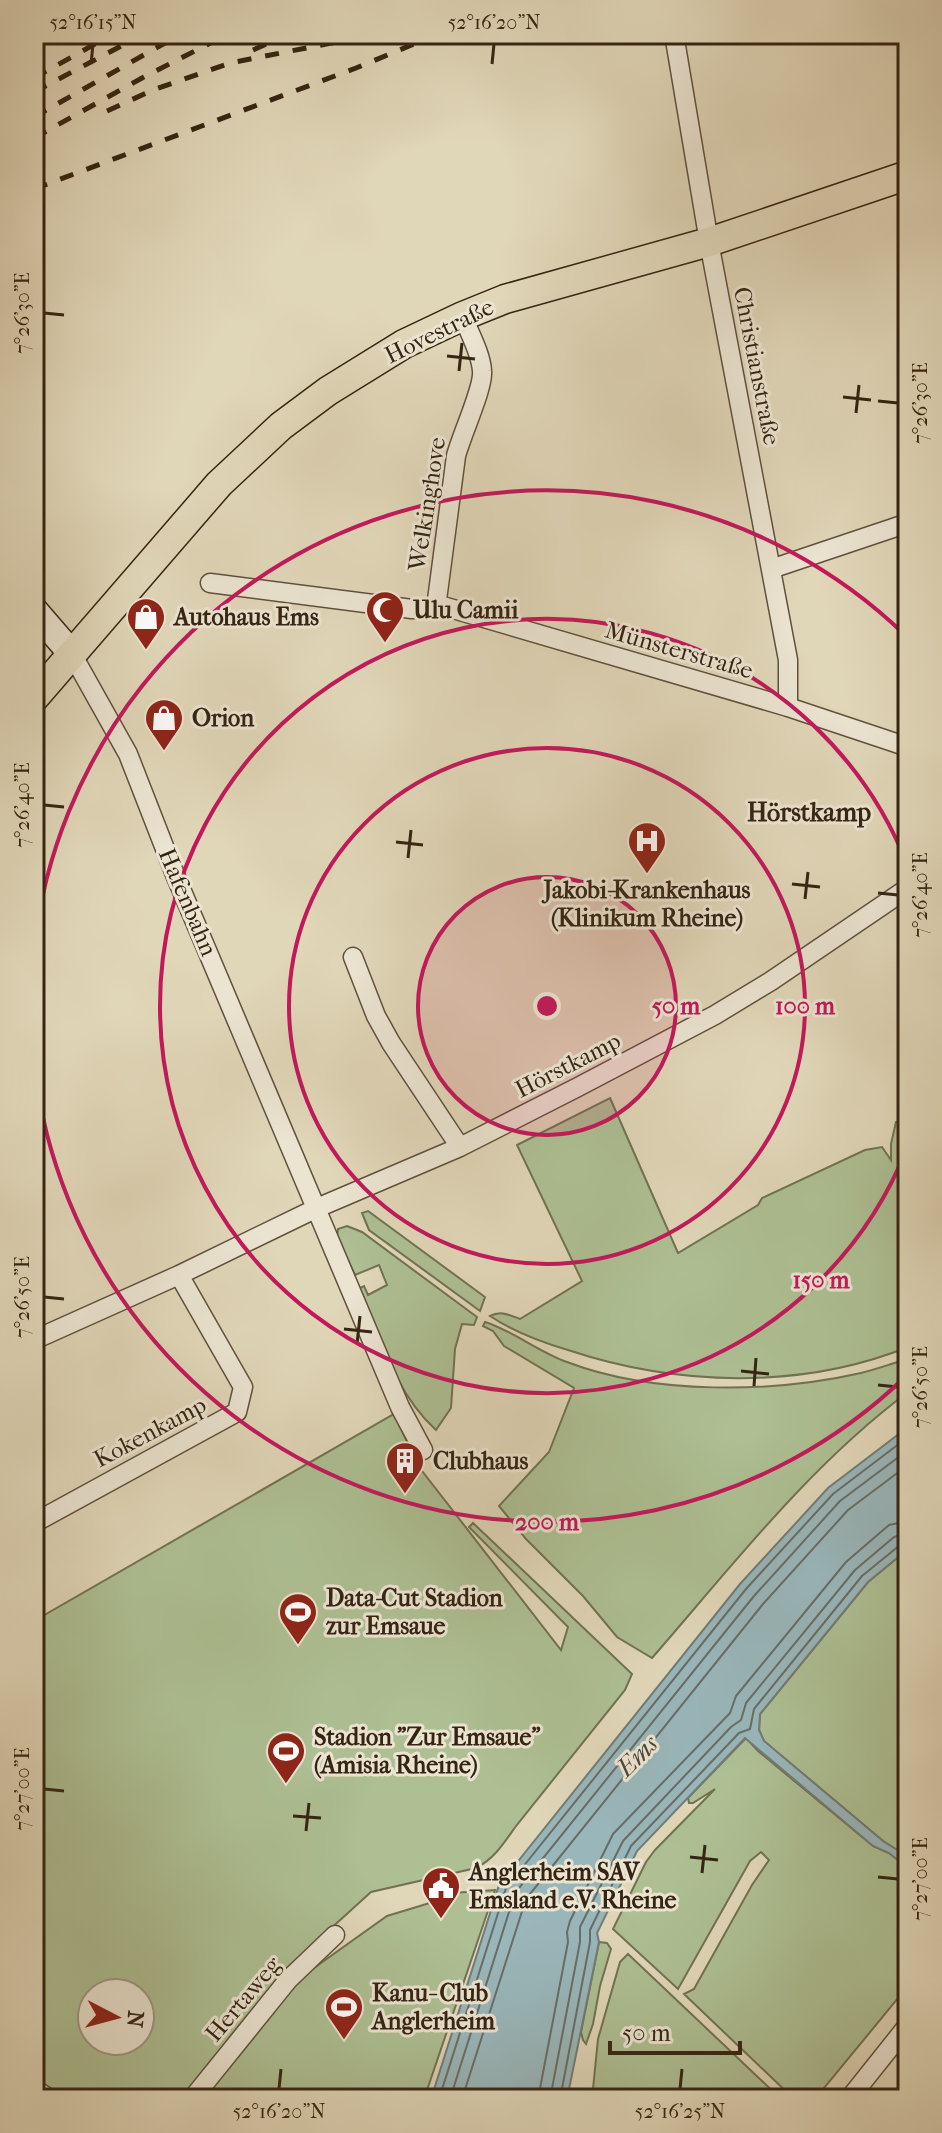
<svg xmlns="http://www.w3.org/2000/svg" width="942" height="2133" font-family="'IM FELL French Canon',serif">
<rect width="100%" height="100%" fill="#e0d6b8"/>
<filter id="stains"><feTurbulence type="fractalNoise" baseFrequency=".0025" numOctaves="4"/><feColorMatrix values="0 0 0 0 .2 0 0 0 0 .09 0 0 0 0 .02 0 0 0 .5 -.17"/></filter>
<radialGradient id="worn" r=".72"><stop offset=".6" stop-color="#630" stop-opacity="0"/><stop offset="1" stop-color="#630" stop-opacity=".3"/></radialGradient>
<path fill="#adbf93" stroke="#717252" stroke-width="2" fill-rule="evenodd" d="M 610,1098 L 678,1253 L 758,1205 L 762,1198 L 865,1150 L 882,1147 L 891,1160 L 891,1144 L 896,1122 L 908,1120 L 908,1347 C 801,1390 676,1386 568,1350 C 541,1342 514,1332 490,1316 C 501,1310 509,1315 520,1319 L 582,1281 L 517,1145 Z
M 368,1211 L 485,1297 L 480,1311 L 369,1230 L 362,1213 Z
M 347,1226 L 362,1232 L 477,1317 L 474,1325 L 462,1324 L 455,1349 L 451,1408 L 436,1430 C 395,1393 380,1338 360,1288 L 364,1286 L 368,1295 L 387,1285 L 379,1265 L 355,1275 L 337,1237 L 338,1229 Z
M 485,1322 C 513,1331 539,1352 567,1362 C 653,1395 773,1393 861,1373 C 877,1369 893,1363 908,1359 L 908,1392 C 809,1466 733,1565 652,1658 L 617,1637 L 583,1596 L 526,1539 L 499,1506 L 549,1452 L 574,1388 L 504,1346 L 493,1331 L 483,1326 Z
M 394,1414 L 419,1467 L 561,1650 L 568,1627 L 469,1527 L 473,1523 L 632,1674 L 625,1690 L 516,1826 C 504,1843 494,1859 476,1868 L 371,1892 L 283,1972 L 180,2099 L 58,2099 L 34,2083 L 34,1621 ZM 92,1993 L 140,1993 L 140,2041 L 92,2041 Z
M 908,1549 L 908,1857 L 883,1841 L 764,1741 L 759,1730 L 760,1714 L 868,1582 Z
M 746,1738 L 758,1751 L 873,1846 L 889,1853 L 908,1868 L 908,1986 L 815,2099 L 794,2099 L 684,1994 L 694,1989 L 752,1885 L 769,1860 L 761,1852 L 750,1861 L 678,1989 L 613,1929 L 646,1862 L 655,1850 L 715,1789 L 693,1803 L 689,1803 L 688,1798 Z
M 495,1890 L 424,2099 L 197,2099 L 293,1983 L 387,1916 L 433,1902 L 446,1901 L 452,1893 Z
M 599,1942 L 607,1943 L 611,1949 L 600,1986 L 593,2024 L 586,2044 L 583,2040 L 581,2032 Z
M 628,1954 L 781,2099 L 592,2099 L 598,2039 L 620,1962 Z"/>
<path fill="#99b6ba" stroke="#717c77" stroke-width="2" d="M 908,1427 L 908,1549 L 868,1582 L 760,1714 L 759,1730 L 764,1741 L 883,1841 L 907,1856 L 908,1868 L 889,1853 L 873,1846 L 745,1738 L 637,1851 L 597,1933 L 599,1942 L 567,2099 L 431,2099 L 499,1885 L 740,1584 L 828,1488 Z"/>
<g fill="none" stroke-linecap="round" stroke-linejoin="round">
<path stroke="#676d66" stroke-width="2" d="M 439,2099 L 506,1888 L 746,1589 L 833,1494 L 908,1437
M 450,2099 L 515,1893 L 754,1596 L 840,1501 L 908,1450
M 462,2099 L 526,1899 L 763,1604 L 848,1510 L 908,1465
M 538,2099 L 568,1942 L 567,1932 L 570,1921 L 613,1834 L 730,1713 L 736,1696 L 846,1562 L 889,1525 L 908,1521
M 550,2099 L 580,1942 L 580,1927 L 623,1841 L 731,1727 L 741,1720 L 746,1703 L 855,1570 L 894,1537 L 908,1533
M 560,2099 L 590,1942 L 590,1930 L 631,1846 L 739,1733 L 750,1729 L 754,1709 L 862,1576 L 900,1545 L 908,1543"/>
<g stroke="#60503c" stroke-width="21">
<path id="street" d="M 674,34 L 709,242 L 788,660 L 788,707
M 771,569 L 908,523
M 210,583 L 412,609 L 432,609 L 437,600 L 456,456 C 461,436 484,387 482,371 C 481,353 469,333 463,316
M 436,604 L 788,707 L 908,747
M 72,654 L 128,754 L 176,877 L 400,1407 L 423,1450
M 353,957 L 376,1016 L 391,1043 L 460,1147
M 34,1340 L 179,1275 L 317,1208 L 460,1147 L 578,1087 L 715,1015 L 771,981 L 908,888
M 34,1523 L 237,1412 L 243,1387 L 179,1275
M 34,2089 L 50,2099
M 192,2099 L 288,1980 L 335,1935
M 849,2099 L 908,2025"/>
</g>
<g stroke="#352412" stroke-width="29">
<path id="secondary" d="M 34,610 L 72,654"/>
</g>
<g stroke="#352412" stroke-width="31">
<path id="primary" d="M 34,698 L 219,484 L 281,426 L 328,391 L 404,344 L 463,316 L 505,299 L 709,242 L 908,175"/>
</g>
<use href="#street" stroke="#ebe4d1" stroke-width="18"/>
<use href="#secondary" stroke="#ebe4d1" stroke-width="26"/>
<use href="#primary" stroke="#e0d6b8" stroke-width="28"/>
<path stroke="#352412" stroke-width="5" stroke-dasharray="14 14" stroke-linecap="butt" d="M 34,37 L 40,34
M 253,50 L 289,34
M 34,78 L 113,34
M 34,92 L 144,34
M 107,111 L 153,90 L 230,63 L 377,34
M 34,117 L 181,34
M 34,138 L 142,78 L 228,34
M 34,189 L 356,68 L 438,34"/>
</g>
<path fill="none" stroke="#352412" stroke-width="3" d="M 91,64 L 93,44M 492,64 L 494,44M 44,313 L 64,315M 447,356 L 475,359M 459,371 L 462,343M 843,397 L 871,400M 878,401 L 898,403M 856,413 L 859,385M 44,805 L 64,807M 396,842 L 423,845M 408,858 L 411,830M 792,884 L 820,887M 878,893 L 898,895M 805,899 L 808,872M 44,1297 L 64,1299M 344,1329 L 372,1332M 357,1344 L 360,1316M 741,1371 L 769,1374M 878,1385 L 898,1387M 754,1386 L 756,1358M 44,1789 L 64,1791M 293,1816 L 321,1818M 306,1831 L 309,1803M 690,1857 L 718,1860M 702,1873 L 705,1845M 878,1877 L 898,1879M 279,2089 L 281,2069M 680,2089 L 682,2069"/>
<circle cx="547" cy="1006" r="129" fill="#c2185b" fill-opacity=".12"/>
<g fill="none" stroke="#c2185b" stroke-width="4">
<circle cx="547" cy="1006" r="129"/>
<circle cx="547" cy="1006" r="258"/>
<path d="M907 1148A387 387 0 1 1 907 864"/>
<path d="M905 1377A516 516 0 0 1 34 1064M34 948A516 516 0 0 1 905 635"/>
</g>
<defs>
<g id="mosque-pin" transform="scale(2)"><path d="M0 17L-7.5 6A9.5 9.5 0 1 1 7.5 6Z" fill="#8f2418" stroke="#ebe4d1"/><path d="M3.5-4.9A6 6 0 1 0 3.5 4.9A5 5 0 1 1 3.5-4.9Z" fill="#fff"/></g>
<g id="shop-pin" transform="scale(2)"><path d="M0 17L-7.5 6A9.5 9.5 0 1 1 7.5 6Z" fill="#8f2418" stroke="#ebe4d1"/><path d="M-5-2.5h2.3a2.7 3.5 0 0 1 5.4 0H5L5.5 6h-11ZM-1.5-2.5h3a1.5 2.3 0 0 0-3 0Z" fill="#fff"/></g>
<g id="hospital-pin" transform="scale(2)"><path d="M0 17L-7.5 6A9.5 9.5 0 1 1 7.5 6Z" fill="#8f2418" stroke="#ebe4d1"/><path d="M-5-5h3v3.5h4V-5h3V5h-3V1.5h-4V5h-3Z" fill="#fff"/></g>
<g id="building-pin" transform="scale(2)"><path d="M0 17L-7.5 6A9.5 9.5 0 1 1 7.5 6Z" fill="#8f2418" stroke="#ebe4d1"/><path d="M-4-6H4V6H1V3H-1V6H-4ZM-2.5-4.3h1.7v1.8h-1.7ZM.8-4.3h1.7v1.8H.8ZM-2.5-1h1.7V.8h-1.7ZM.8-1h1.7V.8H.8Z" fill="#fff"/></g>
<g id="stadium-pin" transform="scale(2)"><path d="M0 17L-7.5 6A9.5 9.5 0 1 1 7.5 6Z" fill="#8f2418" stroke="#ebe4d1"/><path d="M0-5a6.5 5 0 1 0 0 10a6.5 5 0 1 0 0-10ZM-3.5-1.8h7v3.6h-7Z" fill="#fff"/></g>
<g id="civic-pin" transform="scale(2)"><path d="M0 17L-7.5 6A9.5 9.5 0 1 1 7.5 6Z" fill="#8f2418" stroke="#ebe4d1"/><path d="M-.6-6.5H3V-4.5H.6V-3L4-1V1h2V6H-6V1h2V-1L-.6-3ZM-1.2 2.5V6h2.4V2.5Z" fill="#fff"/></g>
</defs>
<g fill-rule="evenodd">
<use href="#mosque-pin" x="385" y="610"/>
<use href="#shop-pin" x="146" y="617"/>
<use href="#shop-pin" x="164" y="718"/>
<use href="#hospital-pin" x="647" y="841"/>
<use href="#building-pin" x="405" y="1461"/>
<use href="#stadium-pin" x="298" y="1612"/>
<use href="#stadium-pin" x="286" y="1751"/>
<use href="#civic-pin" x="441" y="1886"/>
<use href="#stadium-pin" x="344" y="2007"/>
</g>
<g text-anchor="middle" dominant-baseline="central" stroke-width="6" stroke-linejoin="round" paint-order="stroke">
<g font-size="24" fill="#352412" stroke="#ebe4d1">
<text transform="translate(439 331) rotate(-26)">Hovestraße</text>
<text transform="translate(757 366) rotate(79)">Christianstraße</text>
<text transform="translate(427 504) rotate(-81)">Welkinghove</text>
<text transform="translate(679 650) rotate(16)">Münsterstraße</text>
<text transform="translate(188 902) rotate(67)">Hafenbahn</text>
<text transform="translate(568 1065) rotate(-27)">Hörstkamp</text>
<text transform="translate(150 1432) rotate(-28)">Kokenkamp</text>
<text transform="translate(243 1999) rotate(-50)">Hertaweg</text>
</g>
<g font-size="24" font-weight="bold" fill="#352412" stroke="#ebe4d1" text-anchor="start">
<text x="413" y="610">Ulu Camii</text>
<text x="174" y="617">Autohaus Ems</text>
<text x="192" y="718">Orion</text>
<text x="647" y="890" text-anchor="middle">Jakobi-Krankenhaus<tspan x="647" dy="28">(Klinikum Rheine)</tspan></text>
<text x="433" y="1461">Clubhaus</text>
<text x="326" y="1598">Data-Cut Stadion<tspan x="326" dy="28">zur Emsaue</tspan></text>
<text x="314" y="1737">Stadion "Zur Emsaue"<tspan x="314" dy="28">(Amisia Rheine)</tspan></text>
<text x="469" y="1872">Anglerheim SAV<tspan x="469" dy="28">Emsland e.V. Rheine</tspan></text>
<text x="372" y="1993">Kanu- Club<tspan x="372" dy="28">Anglerheim</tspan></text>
</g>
<g font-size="26" font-weight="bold" fill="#352412" stroke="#ebe4d1">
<text x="809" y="812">Hörstkamp</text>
</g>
<g font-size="26" font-style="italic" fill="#4e483c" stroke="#ebe4d1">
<text transform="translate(637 1756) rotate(-45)">Ems</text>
</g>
</g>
<circle cx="547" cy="1006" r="12" fill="#c2185b" stroke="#ebe4d1" stroke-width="4"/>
<g font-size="24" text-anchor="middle" font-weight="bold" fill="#c2185b" stroke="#ebe4d1" stroke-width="6" stroke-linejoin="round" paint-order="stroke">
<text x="676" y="1014">50 m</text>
<text x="805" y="1014">100 m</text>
<text x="821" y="1288">150 m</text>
<text x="547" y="1530">200 m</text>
</g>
<rect width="942" height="2133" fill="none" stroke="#e0d6b8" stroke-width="88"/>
<g transform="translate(116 2017) rotate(96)"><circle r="38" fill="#ebe4d1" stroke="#a29785" stroke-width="2"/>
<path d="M0-6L14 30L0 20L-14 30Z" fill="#8f2418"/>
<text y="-12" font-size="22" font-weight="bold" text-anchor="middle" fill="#352412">N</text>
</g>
<path d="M610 2041v12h130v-12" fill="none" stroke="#352412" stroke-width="4"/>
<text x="622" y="2041" font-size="24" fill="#352412" stroke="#ebe4d1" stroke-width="6" paint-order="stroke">50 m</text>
<rect x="44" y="44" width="854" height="2045" fill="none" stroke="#352412" stroke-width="3"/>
<g font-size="20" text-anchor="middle" fill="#352412">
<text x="93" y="29">52°16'15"N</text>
<text x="494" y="29">52°16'20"N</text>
<text transform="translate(22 313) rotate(-90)" y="7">7°26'30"E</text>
<text transform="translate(920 403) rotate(-90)" y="7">7°26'30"E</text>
<text transform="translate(22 805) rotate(-90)" y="7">7°26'40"E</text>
<text transform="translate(920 895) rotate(-90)" y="7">7°26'40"E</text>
<text transform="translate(22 1297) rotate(-90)" y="7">7°26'50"E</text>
<text transform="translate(920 1387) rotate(-90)" y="7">7°26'50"E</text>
<text transform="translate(22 1789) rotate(-90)" y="7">7°27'00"E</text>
<text transform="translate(920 1879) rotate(-90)" y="7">7°27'00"E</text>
<text x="279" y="2118">52°16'20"N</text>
<text x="680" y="2118">52°16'25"N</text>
</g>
<rect width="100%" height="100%" filter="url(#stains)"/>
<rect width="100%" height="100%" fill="url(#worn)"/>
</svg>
